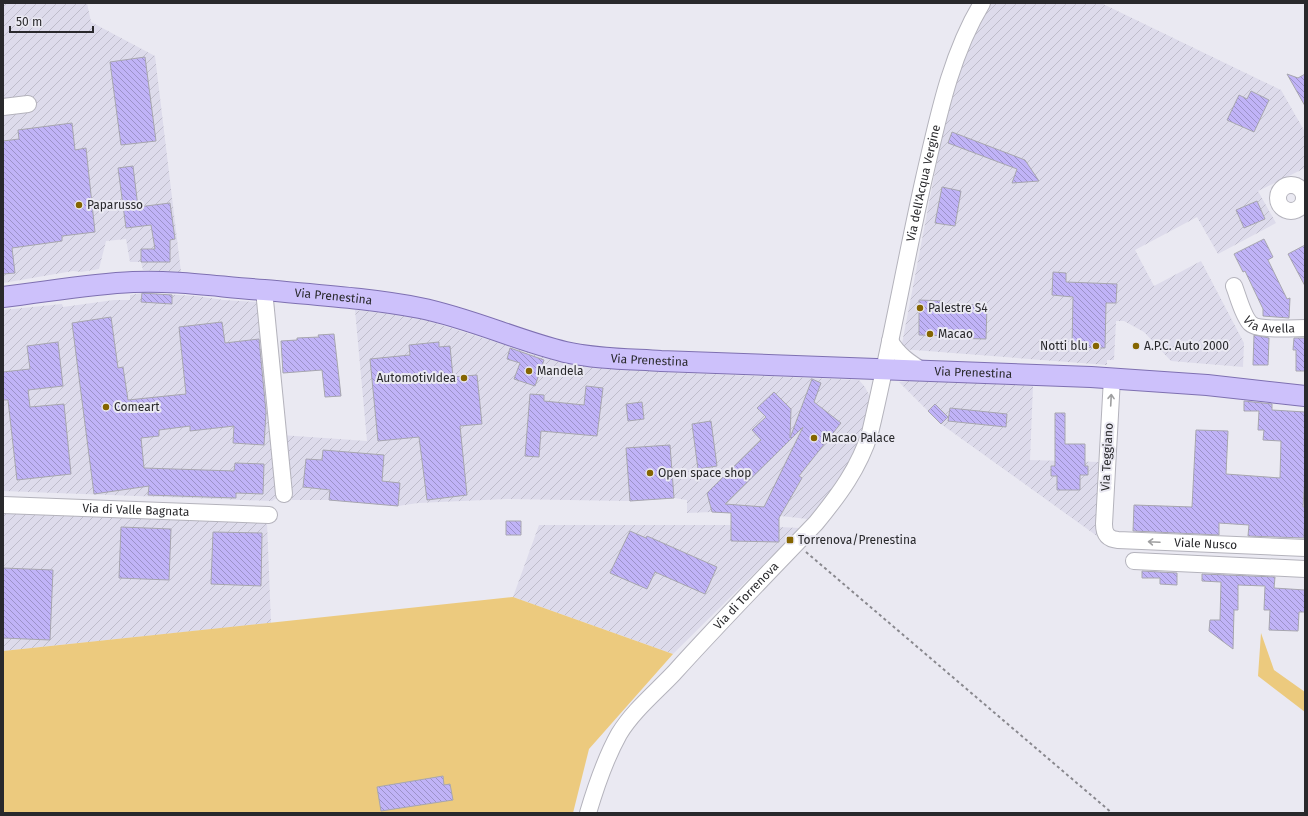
<svg xmlns="http://www.w3.org/2000/svg" width="1308" height="816" font-family="'Fira Sans',sans-serif">
<defs>
<pattern id="industrial-furrows" width="10" height="10" patternUnits="userSpaceOnUse"><rect width="10" height="10" fill="#dddbeb"/><path d="M-1 1l2-2M0 10L10 0M9 11l2-2" fill="none" stroke="#bebcca"/></pattern>
<pattern id="building-back-hatch" width="6" height="6" patternUnits="userSpaceOnUse"><rect width="6" height="6" fill="#c0b3f7"/><path d="M-1 5l2 2M0 0l6 6M5-1l2 2" fill="none" stroke="#9c92c8"/></pattern>
</defs>
<rect width="100%" height="100%" fill="#eae9f2"/>
<path fill="url(#industrial-furrows)" d="M 3,3 L 87,3 L 91,22 L 155,56 L 181,272 L 143,270 L 141,262 L 130,262 L 126,239 L 106,241 L 99,269 L 81,272 L 73,271 L 3,283 Z
M 988,3 L 1101,3 L 1281,90 L 1305,132 L 1305,168 L 1258,191 L 1276,223 L 1218,254 L 1197,217 L 1135,250 L 1154,286 L 1201,261 L 1244,343 L 1243,367 L 1171,361 L 1144,332 L 1124,321 L 1116,321 L 1114,360 L 1107,360 L 1107,365 L 901,349 L 948,104 L 983,8 Z
M 142,293 L 196,296 L 224,300 L 258,302 L 260,339 L 278,497 L 272,501 L 3,491 L 3,310 L 62,304 L 63,307 L 114,300 L 130,300 L 130,295 Z
M 355,310 L 413,316 L 556,361 L 659,372 L 859,380 L 865,387 L 870,397 L 862,432 L 847,466 L 823,501 L 808,519 L 761,514 L 712,512 L 687,513 L 687,500 L 674,498 L 630,501 L 506,499 L 418,503 L 398,506 L 329,500 L 292,500 L 281,435 L 367,441 Z
M 916,380 L 1033,386 L 1030,460 L 1100,462 L 1097,536 L 941,424 L 899,382 Z
M 3,511 L 267,522 L 271,623 L 3,651 Z
M 539,525 L 731,525 L 800,528 L 673,654 L 513,597 Z"/>
<path fill="#ecca7e" d="M 513,597 L 673,654 L 589,749 L 573,813 L 3,813 L 3,651 Z
M 1261,633 L 1274,670 L 1305,692 L 1305,712 L 1258,676 Z"/>
<path fill="url(#building-back-hatch)" stroke="#a7a6af" fill-rule="evenodd" d="M 145,57 L 156,141 L 121,145 L 110,62 Z
M 1287,74 L 1298,78 L 1305,74 L 1305,106 Z
M 1251,91 L 1269,100 L 1254,132 L 1227,120 L 1239,95 L 1247,99 Z
M 72,123 L 75,150 L 86,148 L 95,232 L 62,236 L 62,241 L 12,248 L 15,273 L 3,274 L 3,141 L 19,139 L 18,130 Z
M 952,132 L 1025,160 L 1039,181 L 1012,183 L 1017,169 L 948,143 Z
M 133,166 L 138,207 L 170,203 L 175,239 L 170,240 L 170,262 L 141,262 L 141,249 L 155,249 L 151,225 L 126,228 L 118,168 Z
M 942,187 L 961,191 L 955,226 L 935,223 Z
M 1257,201 L 1265,219 L 1244,228 L 1236,210 Z
M 1264,239 L 1273,257 L 1268,260 L 1287,299 L 1290,298 L 1289,318 L 1263,316 L 1263,309 L 1245,271 L 1243,272 L 1234,254 Z
M 1305,245 L 1305,286 L 1288,254 Z
M 1053,272 L 1066,273 L 1066,282 L 1117,284 L 1116,303 L 1106,303 L 1105,348 L 1072,347 L 1073,297 L 1052,295 Z
M 142,293 L 172,295 L 172,304 L 141,302 Z
M 919,300 L 944,301 L 944,304 L 987,305 L 986,339 L 953,338 L 953,336 L 919,335 Z
M 111,317 L 118,368 L 123,367 L 128,400 L 186,394 L 179,327 L 222,322 L 225,343 L 259,339 L 266,412 L 264,445 L 233,443 L 234,426 L 190,431 L 190,426 L 159,430 L 159,436 L 141,438 L 144,468 L 234,471 L 235,463 L 264,464 L 263,494 L 236,493 L 236,498 L 148,495 L 149,486 L 94,494 L 72,323 Z
M 334,334 L 341,396 L 325,397 L 322,370 L 283,373 L 281,341 L 297,340 L 297,338 L 319,337 L 318,335 Z
M 1254,335 L 1269,338 L 1268,365 L 1253,365 Z
M 1294,338 L 1305,338 L 1305,371 L 1296,371 L 1296,350 L 1293,350 Z
M 58,342 L 63,386 L 28,390 L 30,407 L 64,404 L 71,474 L 17,480 L 8,400 L 3,400 L 3,372 L 30,369 L 27,346 Z
M 439,342 L 439,347 L 450,346 L 453,377 L 477,375 L 482,424 L 460,426 L 467,495 L 427,500 L 419,437 L 378,441 L 370,359 L 410,355 L 409,345 Z
M 510,348 L 544,360 L 535,386 L 514,379 L 520,363 L 507,359 Z
M 812,379 L 821,383 L 814,402 L 841,423 L 799,476 L 802,478 L 779,518 L 779,542 L 731,541 L 731,513 L 712,512 L 707,493 L 761,440 L 752,430 L 766,417 L 757,408 L 774,392 L 791,409 L 790,438 ZM 803,427 L 764,507 L 725,504 L 789,441 Z
M 586,386 L 603,388 L 597,436 L 541,431 L 539,457 L 525,456 L 530,394 L 544,395 L 544,401 L 584,405 Z
M 1244,401 L 1272,404 L 1272,410 L 1305,412 L 1305,476 L 1303,507 L 1305,507 L 1305,511 L 1304,538 L 1248,536 L 1249,525 L 1219,523 L 1219,535 L 1133,531 L 1134,505 L 1192,507 L 1196,430 L 1228,431 L 1226,474 L 1280,478 L 1281,441 L 1263,440 L 1264,430 L 1258,430 L 1259,411 L 1244,411 Z
M 642,402 L 644,419 L 628,421 L 626,404 Z
M 935,404 L 948,417 L 941,424 L 928,411 Z
M 950,408 L 1007,414 L 1006,427 L 948,421 Z
M 1055,413 L 1065,413 L 1065,444 L 1085,444 L 1085,466 L 1088,466 L 1088,475 L 1080,475 L 1080,490 L 1057,490 L 1057,476 L 1051,476 L 1051,466 L 1055,466 Z
M 711,421 L 717,466 L 698,469 L 692,424 Z
M 670,445 L 674,498 L 630,501 L 626,448 Z
M 323,450 L 384,455 L 382,481 L 400,483 L 398,506 L 329,500 L 330,490 L 303,487 L 306,459 L 322,460 Z
M 506,521 L 521,521 L 521,535 L 506,535 Z
M 121,527 L 171,529 L 169,580 L 119,578 Z
M 630,531 L 646,538 L 647,536 L 717,567 L 705,594 L 655,572 L 647,589 L 610,573 Z
M 213,532 L 262,533 L 261,586 L 211,584 Z
M 3,568 L 53,570 L 50,640 L 3,638 Z
M 1142,571 L 1177,573 L 1177,585 L 1160,584 L 1160,578 L 1142,578 Z
M 1202,574 L 1275,577 L 1274,588 L 1305,590 L 1305,612 L 1299,612 L 1298,631 L 1269,630 L 1270,610 L 1264,610 L 1265,586 L 1238,585 L 1238,610 L 1234,610 L 1233,649 L 1209,631 L 1210,620 L 1220,620 L 1221,582 L 1202,581 Z
M 443,776 L 444,785 L 450,784 L 453,800 L 381,811 L 377,787 Z"/>
<g fill="none" stroke-linecap="round" stroke-linejoin="round">
<g stroke="#b4b3bc" stroke-width="18">
<g id="minor">
<path d="M 3,107 L 28,104"/>
<circle cx="1291" cy="198" r="13"/>
<path id="s1" d="M 1234,286 C 1238,296 1243,316 1250,323 C 1257,331 1294,328 1305,328"/>
<path d="M 264,290 L 284,494"/>
<path d="M 890,341 C 898,355 910,363 923,371"/>
<path id="s2" d="M 1112,378 L 1104,524 C 1104,534 1108,539 1118,540 L 1305,548"/>
<path id="s3" d="M 3,505 L 269,515"/>
<path d="M 1134,561 L 1305,569"/>
<path id="s4" d="M 588,813 C 596,786 605,759 619,734 C 633,711 655,693 674,673 C 720,622 768,573 816,523 C 839,495 859,468 870,433 C 890,349 905,263 924,178 C 938,118 950,56 982,3"/>
</g>
</g>
<g stroke="#7e70b1" stroke-width="22">
<g id="major">
<path id="s5" d="M 3,297 C 46,292 89,284 133,282 C 176,280 220,287 264,290 C 316,295 369,298 420,308 C 470,318 516,340 565,352 C 596,359 629,359 661,361 L 1091,377 L 1207,385 L 1305,396"/>
</g>
</g>
<path stroke="#89888e" stroke-width="2" stroke-dasharray="3 3" stroke-linecap="butt" d="M 806,552 L 1112,813"/>
<use href="#minor" stroke="#fff" stroke-width="16"/>
<use href="#major" stroke="#cdc1fb" stroke-width="20"/>
</g>
<defs><path id="oneway-shaft" d="M-6 0H5M1.5-3L5.5 0L1.5 3" fill="none" stroke-width="1.6" stroke-linecap="round" stroke-linejoin="round"/></defs>
<g stroke="#9f9fa0">
<use href="#oneway-shaft" transform="translate(1111 400) rotate(-87)"/>
<use href="#oneway-shaft" transform="translate(1154 542) rotate(-177)"/>
</g>
<g fill="#856500" stroke="#eae9f2" stroke-width="1.5">
<circle cx="79" cy="205" r="4"/>
<circle cx="920" cy="308" r="4"/>
<circle cx="930" cy="334" r="4"/>
<circle cx="1096" cy="346" r="4"/>
<circle cx="1136" cy="346" r="4"/>
<circle cx="529" cy="371" r="4"/>
<circle cx="464" cy="378" r="4"/>
<circle cx="106" cy="407" r="4"/>
<circle cx="814" cy="438" r="4"/>
<circle cx="650" cy="473" r="4"/>
<rect x="786" y="536" width="8" height="8" rx="2"/>
</g>
<g text-anchor="middle" dominant-baseline="central" stroke-width="4" stroke-linejoin="round" paint-order="stroke">
<g font-size="12" fill="#29292c" stroke="#eae9f2">
<text stroke="none"><textPath href="#s4" startOffset="735">Via dell'Acqua Vergine</textPath></text>
<text stroke="none"><textPath href="#s5" startOffset="332">Via Prenestina</textPath></text>
<text stroke="none"><textPath href="#s1" startOffset="60">Via Avella</textPath></text>
<text stroke="none"><textPath href="#s5" startOffset="656">Via Prenestina</textPath></text>
<text stroke="none"><textPath href="#s5" startOffset="980">Via Prenestina</textPath></text>
<text transform="translate(1107 457) rotate(-87)">Via Teggiano</text>
<text stroke="none"><textPath href="#s3" startOffset="133">Via di Valle Bagnata</textPath></text>
<text stroke="none"><textPath href="#s2" startOffset="258">Viale Nusco</textPath></text>
<text stroke="none"><textPath href="#s4" startOffset="273">Via di Torrenova</textPath></text>
</g>
<g font-size="12" fill="#29292c" stroke="#eae9f2" text-anchor="start">
<text x="87" y="205">Paparusso</text>
<text x="928" y="308">Palestre S4</text>
<text x="938" y="334">Macao</text>
<text x="1088" y="346" text-anchor="end">Notti blu</text>
<text x="1144" y="346">A.P.C. Auto 2000</text>
<text x="537" y="371">Mandela</text>
<text x="456" y="378" text-anchor="end">AutomotivIdea</text>
<text x="114" y="407">Comeart</text>
<text x="822" y="438">Macao Palace</text>
<text x="658" y="473">Open space shop</text>
<text x="798" y="540">Torrenova/Prenestina</text>
</g>
</g>
<rect width="1308" height="816" fill="none" stroke="#29292c" stroke-width="8"/>
<path d="M10 26v6h83v-6" fill="none" stroke="#29292c" stroke-width="2"/>
<text x="16" y="26" font-size="12" fill="#29292c" stroke="#eae9f2" stroke-width="3" paint-order="stroke">50 m</text>
</svg>
